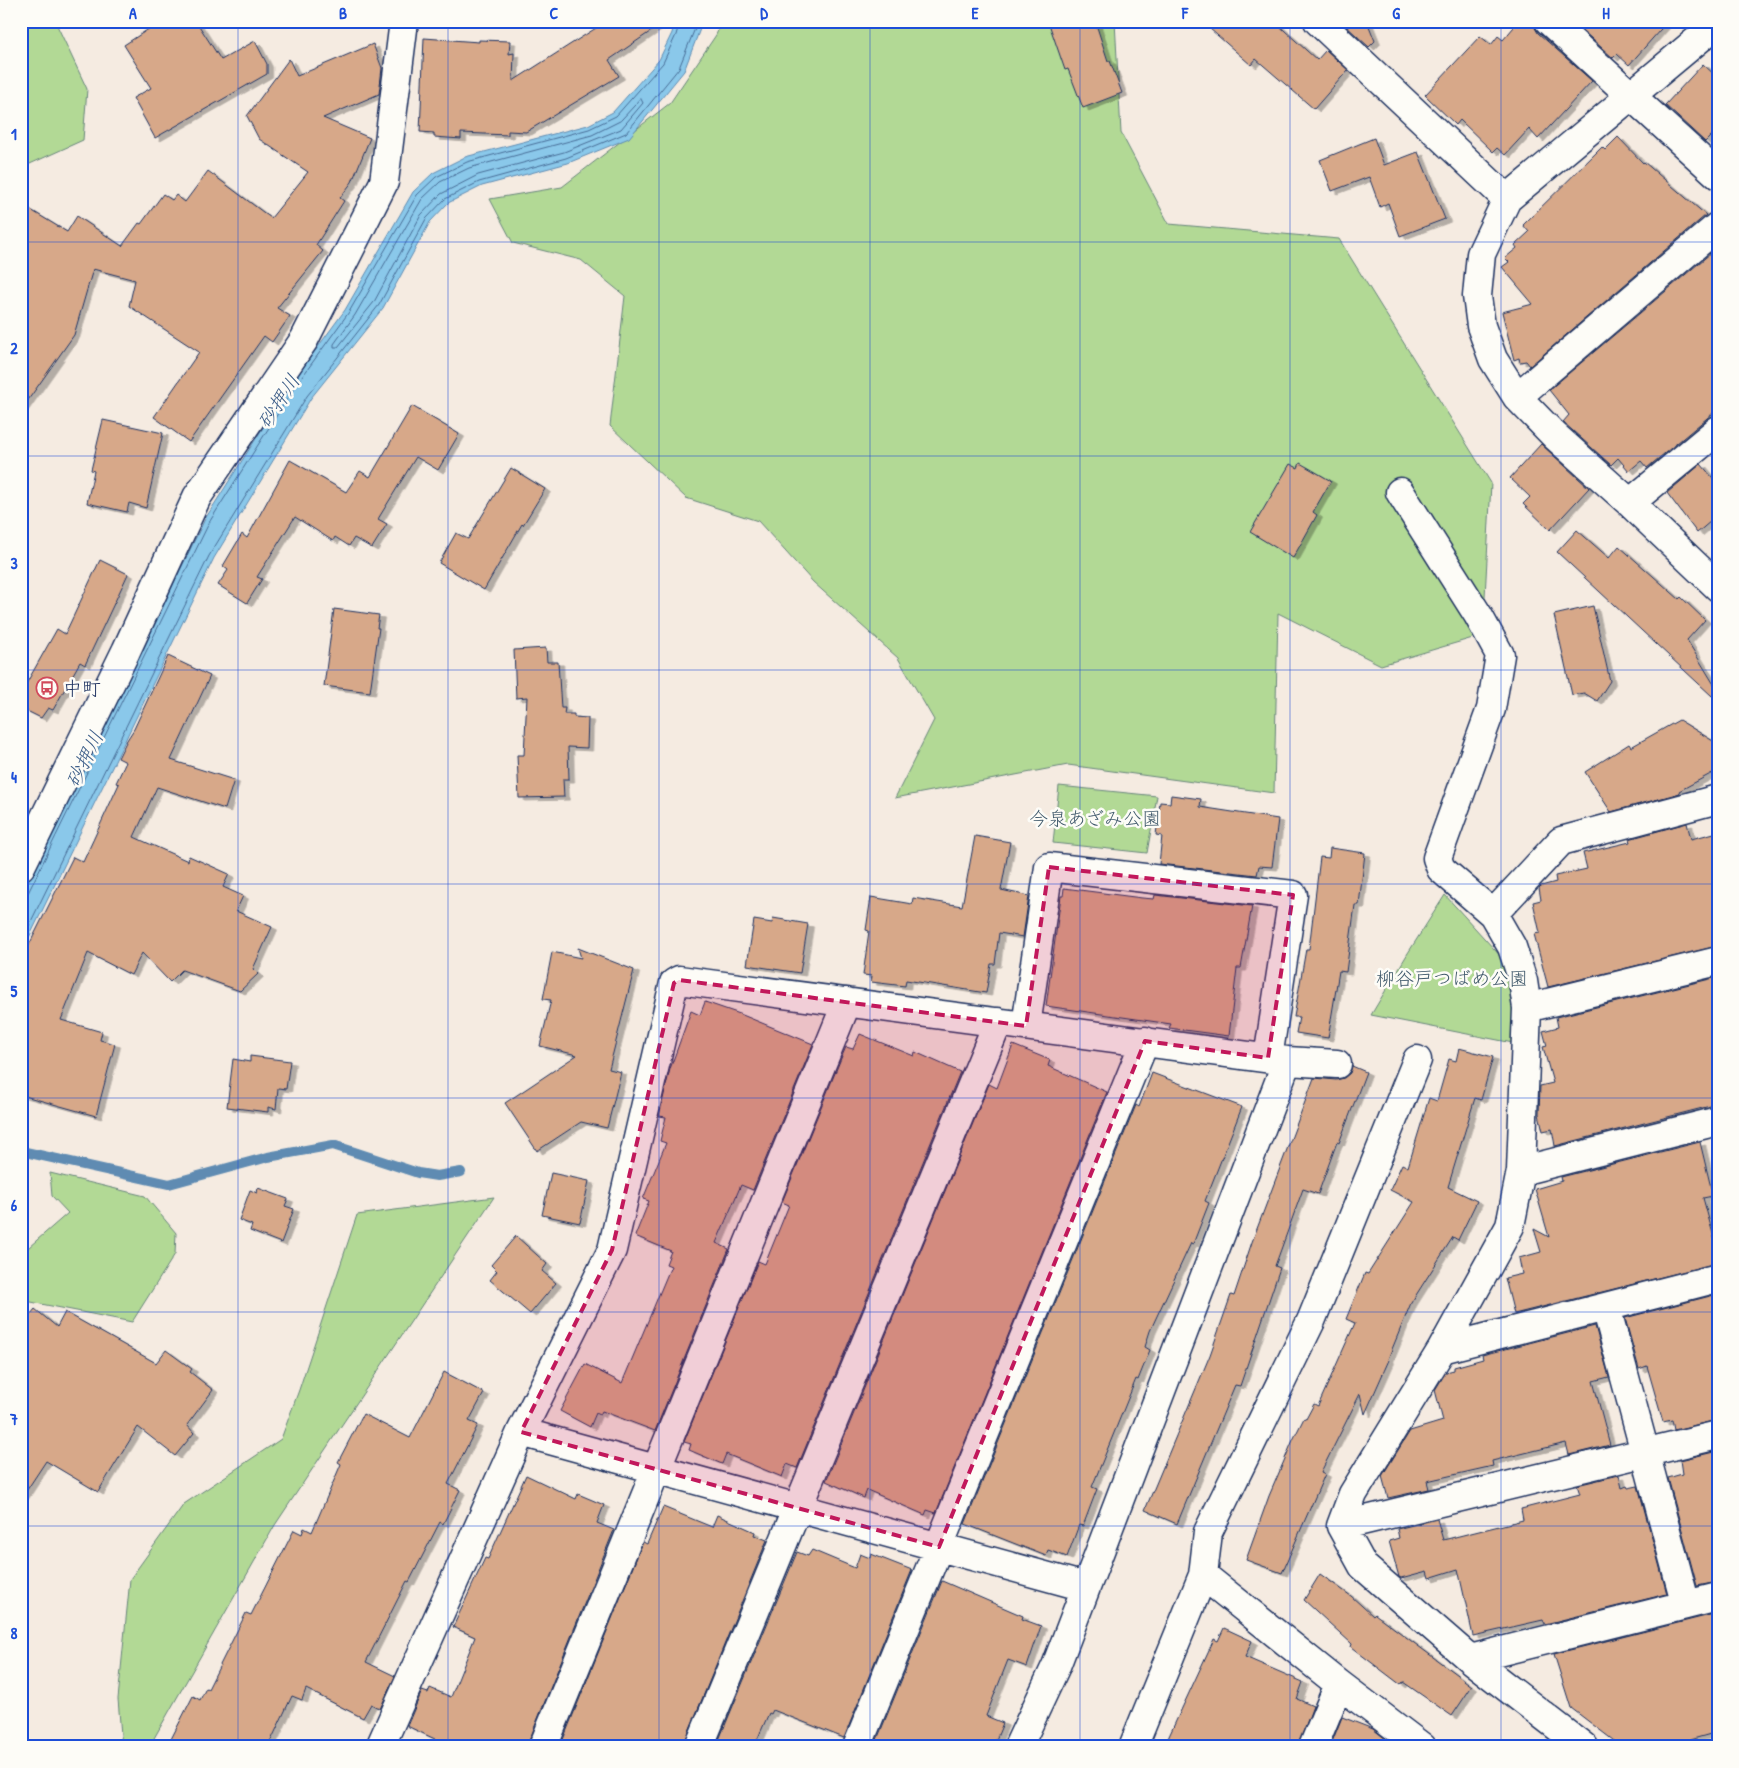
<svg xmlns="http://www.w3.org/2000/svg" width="1739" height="1768" font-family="'Patrick Hand','Klee One',sans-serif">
<defs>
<filter id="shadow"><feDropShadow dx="5.5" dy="3" stdDeviation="0" flood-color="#0004"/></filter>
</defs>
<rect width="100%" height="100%" fill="#f5ebe1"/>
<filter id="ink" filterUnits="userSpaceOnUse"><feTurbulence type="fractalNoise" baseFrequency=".02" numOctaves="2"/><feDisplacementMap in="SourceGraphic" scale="10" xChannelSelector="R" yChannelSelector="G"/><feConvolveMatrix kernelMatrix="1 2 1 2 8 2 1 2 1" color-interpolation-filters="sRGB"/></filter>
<g filter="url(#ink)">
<path fill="#b2d995" stroke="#66847a" d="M 21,21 L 55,21 L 87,89 L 83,140 L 21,168 Z
M 722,21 L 1115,21 L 1121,133 L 1169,224 L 1339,239 L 1491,483 L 1483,635 L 1381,665 L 1278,613 L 1274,793 L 1068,765 L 895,798 L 934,720 L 898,658 L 813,582 L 758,521 L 686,498 L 610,426 L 625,296 L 581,260 L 513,243 L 490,199 L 562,187 L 670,103 L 716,35 Z
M 1059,786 L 1157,796 L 1147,853 L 1053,843 Z
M 1445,895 L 1504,960 L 1515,987 L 1513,1043 L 1371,1015 L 1408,953 Z
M 50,1173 L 145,1196 L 176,1233 L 175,1254 L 132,1322 L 21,1300 L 21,1254 L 68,1213 L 52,1196 Z
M 494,1197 L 275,1525 L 149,1747 L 122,1747 L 118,1699 L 130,1579 L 184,1504 L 281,1439 L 299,1390 L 357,1215 Z"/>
<path fill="#8ac8ea" stroke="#5e8bb2" d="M 675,21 L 703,21 L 684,71 L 629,138 L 568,163 L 482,186 L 448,203 L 430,222 L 383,308 L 311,398 L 214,558 L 21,954 L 21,896 L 205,519 L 290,385 L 345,310 L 413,192 L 433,173 L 465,157 L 588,125 L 613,112 L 659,60 L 672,33 Z"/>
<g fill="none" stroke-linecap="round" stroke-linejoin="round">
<path stroke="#476c96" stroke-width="1" d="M 641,99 L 643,103 L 621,129 L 564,152 L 478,175 L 441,194 L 421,215 L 374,302 L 338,347 L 334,347 L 334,344 L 355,315 L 422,199 L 440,182 L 469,168 L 592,135 L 620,121 Z
M 21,897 L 25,896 L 28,893 L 210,521 L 294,388 L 349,312 L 417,195 L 436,177 L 467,162 L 589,129 L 616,116 L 663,63 L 676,35 L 680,21
M 21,942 L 209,556 L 307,396 L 379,305 L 426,219 L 445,199 L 479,182 L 566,158 L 626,133 L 679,68 L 698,21"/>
<path stroke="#5e8bb2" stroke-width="10" d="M 21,1151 L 169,1184 L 268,1157 L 333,1145 L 418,1173 L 437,1176 L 461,1172"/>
</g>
<path fill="#d7a889" stroke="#1b2f5e" filter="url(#shadow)" d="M 161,21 L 196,21 L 221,60 L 255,41 L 267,64 L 267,74 L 155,138 L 133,98 L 151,88 L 124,45 Z
M 607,21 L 666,21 L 609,60 L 619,76 L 526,132 L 508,131 L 508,135 L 461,133 L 461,139 L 434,137 L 434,133 L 420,132 L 424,38 L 479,42 L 479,40 L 510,41 L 509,54 L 514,53 L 513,81 Z
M 1048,21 L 1095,21 L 1108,61 L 1110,61 L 1122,93 L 1083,108 L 1068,69 L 1065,70 Z
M 1201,21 L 1274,21 L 1317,60 L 1326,50 L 1348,70 L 1314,109 L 1256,59 L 1251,65 Z
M 1348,21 L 1367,21 L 1375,41 L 1369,47 L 1345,25 Z
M 1519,21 L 1534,21 L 1534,26 L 1538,33 L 1592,81 L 1538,139 L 1529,129 L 1505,155 L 1497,148 L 1493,152 L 1460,120 L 1456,125 L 1425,95 L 1480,36 L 1491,45 L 1498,36 L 1503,40 Z
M 1572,21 L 1668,21 L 1629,65 L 1617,54 L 1613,58 Z
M 373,44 L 382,68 L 379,94 L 323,118 L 370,138 L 352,182 L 340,198 L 344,201 L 316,245 L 323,251 L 277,308 L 290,316 L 272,342 L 264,336 L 189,442 L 154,417 L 199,352 L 129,306 L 135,280 L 93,269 L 74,335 L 21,410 L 21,204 L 67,232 L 77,216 L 122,246 L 139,223 L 141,224 L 163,194 L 172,200 L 176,195 L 185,202 L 208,171 L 271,218 L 308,172 L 259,139 L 247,116 L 289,59 L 297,76 Z
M 1703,64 L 1718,78 L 1718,129 L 1705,142 L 1665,105 Z
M 1618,137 L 1643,163 L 1644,162 L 1706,215 L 1530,366 L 1526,361 L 1520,362 L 1519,358 L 1514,360 L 1502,312 L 1533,304 L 1502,267 L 1509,262 L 1505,258 L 1517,248 L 1515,245 L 1529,232 L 1523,225 L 1602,147 L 1605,150 Z
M 1374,138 L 1384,165 L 1418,152 L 1445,219 L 1400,236 L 1388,203 L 1380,207 L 1369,177 L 1332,191 L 1320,160 Z
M 1718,247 L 1718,409 L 1647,468 L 1641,461 L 1629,471 L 1618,458 L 1611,465 L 1563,422 L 1569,415 L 1549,390 Z
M 412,406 L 459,434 L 438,470 L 416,457 L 378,519 L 387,524 L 372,548 L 354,538 L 349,546 L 335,537 L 333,541 L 295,517 L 257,577 L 262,579 L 247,603 L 218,585 L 228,570 L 223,566 L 242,534 L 247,538 L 290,460 L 346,492 L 360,471 L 370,477 Z
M 103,420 L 163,433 L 146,508 L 129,503 L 127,512 L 87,503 L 94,471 L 91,470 Z
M 1541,444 L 1589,488 L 1550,530 L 1523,504 L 1530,497 L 1510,478 Z
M 1300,463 L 1331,481 L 1313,512 L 1317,515 L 1293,558 L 1250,532 L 1290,464 L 1298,468 Z
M 1701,464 L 1718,484 L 1718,515 L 1697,533 L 1667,493 Z
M 511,468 L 545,489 L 523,525 L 522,524 L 484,590 L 439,563 L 456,533 L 468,539 Z
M 1577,530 L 1609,558 L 1619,546 L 1679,599 L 1681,597 L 1705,620 L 1687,640 L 1718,691 L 1712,696 L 1557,552 Z
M 100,560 L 128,574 L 85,665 L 80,662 L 53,710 L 48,708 L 41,718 L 21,708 L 21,693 L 57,629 L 65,634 Z
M 1593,606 L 1610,681 L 1597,701 L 1584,693 L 1572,695 L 1554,615 Z
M 334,609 L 379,615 L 377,628 L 379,628 L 370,692 L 324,686 Z
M 546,648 L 547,662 L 558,662 L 561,708 L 565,708 L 564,714 L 574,714 L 574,717 L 588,718 L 587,748 L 568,747 L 569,779 L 563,779 L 564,797 L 519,798 L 517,755 L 524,755 L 527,697 L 516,698 L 514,650 Z
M 168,656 L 210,676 L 171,760 L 234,780 L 225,809 L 157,787 L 134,837 L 188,861 L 189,856 L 229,874 L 223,887 L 243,896 L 236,911 L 272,927 L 253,969 L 258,974 L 240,991 L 182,970 L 170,982 L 142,953 L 131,975 L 88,953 L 61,1020 L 102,1032 L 100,1040 L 115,1044 L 96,1116 L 21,1095 L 21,961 L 73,857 L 83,862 L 119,784 L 116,783 L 126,762 L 118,758 L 127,740 L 134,729 Z
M 1679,720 L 1718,744 L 1718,770 L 1679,791 L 1680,793 L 1611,812 L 1585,772 L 1629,744 L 1631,747 Z
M 1171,795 L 1201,799 L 1200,807 L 1278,819 L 1272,867 L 1259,866 L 1257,875 L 1159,864 L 1162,836 L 1156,835 L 1160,802 L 1170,803 Z
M 1687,823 L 1691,839 L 1718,832 L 1718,946 L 1548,987 L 1534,934 L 1540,933 L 1533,902 L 1541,900 L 1539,888 L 1541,886 L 1556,882 L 1555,876 L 1587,869 L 1583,853 L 1630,842 L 1629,839 Z
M 975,836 L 1010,842 L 1001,890 L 1029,896 L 1023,937 L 999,933 L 995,964 L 991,964 L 986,993 L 906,980 L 905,986 L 871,982 L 872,976 L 863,975 L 869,931 L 866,930 L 871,897 L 912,904 L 913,898 L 962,906 Z
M 1330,848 L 1365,853 L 1359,905 L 1355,905 L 1346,972 L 1339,971 L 1328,1038 L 1296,1033 L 1299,1017 L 1294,1017 L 1306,949 L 1309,949 L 1320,857 L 1329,858 Z
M 1064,888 L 1142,898 L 1154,899 L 1155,895 L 1252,906 L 1241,968 L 1237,968 L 1229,1036 L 1169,1028 L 1171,1024 L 1046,1006 L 1061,896 L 1063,896 Z
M 773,918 L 808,924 L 800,973 L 747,965 L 754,920 L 772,923 Z
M 578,948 L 634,970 L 609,1069 L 621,1072 L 607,1128 L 581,1122 L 537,1151 L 505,1103 L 577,1055 L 540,1046 L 551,1000 L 543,999 L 552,952 L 581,958 Z
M 1718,977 L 1718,1104 L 1555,1146 L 1552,1129 L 1543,1131 L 1539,1114 L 1540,1086 L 1553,1083 L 1543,1047 L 1547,1046 L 1543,1031 L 1558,1027 L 1556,1017 Z
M 705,1002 L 740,1014 L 813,1044 L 753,1190 L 741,1185 L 716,1243 L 729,1249 L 655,1431 L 602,1411 L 600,1415 L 596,1413 L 590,1427 L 560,1411 L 585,1364 L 622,1383 L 671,1266 L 666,1264 L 671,1251 L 635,1236 L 649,1201 L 643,1199 L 666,1143 L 660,1141 L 666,1117 L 659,1116 L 670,1069 L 691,1011 L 700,1015 Z
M 860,1034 L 914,1056 L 915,1052 L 960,1072 L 797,1468 L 787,1464 L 782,1477 L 726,1454 L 722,1464 L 689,1450 L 691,1444 L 684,1442 L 758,1261 L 765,1264 L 789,1205 L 782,1202 L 842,1056 L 846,1047 L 853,1049 Z
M 1013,1045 L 1050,1060 L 1048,1066 L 1107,1092 L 936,1513 L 927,1510 L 925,1515 L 867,1490 L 864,1498 L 826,1481 L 989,1084 L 997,1088 Z
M 1459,1048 L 1493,1057 L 1481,1100 L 1475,1098 L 1448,1187 L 1477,1201 L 1458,1240 L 1453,1237 L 1411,1303 L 1388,1359 L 1389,1360 L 1365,1414 L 1360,1394 L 1321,1472 L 1325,1474 L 1282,1573 L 1246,1560 L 1269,1496 L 1293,1440 L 1304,1418 L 1306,1419 L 1314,1404 L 1318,1406 L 1355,1323 L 1346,1319 L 1365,1273 L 1368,1274 L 1414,1202 L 1390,1190 L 1402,1164 L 1408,1167 L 1429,1098 L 1437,1101 L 1449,1059 L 1456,1061 Z
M 250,1056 L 290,1061 L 286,1089 L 278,1088 L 276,1109 L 268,1107 L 268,1112 L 227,1107 L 233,1059 L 250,1062 Z
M 1352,1066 L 1366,1072 L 1339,1143 L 1337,1142 L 1318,1194 L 1303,1189 L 1275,1266 L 1280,1268 L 1240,1386 L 1235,1385 L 1177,1524 L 1145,1510 L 1210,1355 L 1231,1295 L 1234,1296 L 1252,1242 L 1314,1078 L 1336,1080 L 1344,1078 L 1350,1073 Z
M 1152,1073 L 1242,1107 L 1205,1201 L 1209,1203 L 1193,1244 L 1191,1243 L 1150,1331 L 1145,1347 L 1150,1350 L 1138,1380 L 1136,1379 L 1092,1487 L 1097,1489 L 1083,1526 L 1079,1525 L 1067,1557 L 1048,1550 L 1046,1556 L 965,1524 L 1136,1105 L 1139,1107 Z
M 1700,1142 L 1713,1196 L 1703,1198 L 1718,1252 L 1718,1263 L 1514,1314 L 1505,1278 L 1522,1274 L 1519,1258 L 1541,1252 L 1534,1229 L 1549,1237 L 1535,1189 L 1562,1181 L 1561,1177 Z
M 551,1173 L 589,1181 L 580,1223 L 542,1215 Z
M 258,1188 L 288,1199 L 285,1206 L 294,1209 L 281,1243 L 250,1231 L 252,1225 L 239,1220 L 250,1190 L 257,1193 Z
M 516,1236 L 547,1264 L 542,1271 L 556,1283 L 530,1314 L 490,1280 L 497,1271 L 491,1265 Z
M 1718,1294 L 1718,1420 L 1674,1430 L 1672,1420 L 1663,1422 L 1647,1366 L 1639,1369 L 1625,1318 Z
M 35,1309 L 57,1327 L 65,1312 L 156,1363 L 166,1350 L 192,1369 L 190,1372 L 213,1390 L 187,1425 L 194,1433 L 175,1456 L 138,1427 L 98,1492 L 46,1461 L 21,1499 L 21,1326 Z
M 1595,1326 L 1609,1377 L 1593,1381 L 1610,1445 L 1569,1455 L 1566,1443 L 1492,1461 L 1493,1466 L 1427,1481 L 1429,1489 L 1388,1498 L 1382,1476 L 1410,1431 L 1443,1421 L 1435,1390 L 1446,1372 L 1454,1370 L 1454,1367 L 1483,1359 L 1482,1355 Z
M 444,1372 L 484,1393 L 469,1421 L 478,1425 L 448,1484 L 460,1490 L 443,1524 L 440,1522 L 409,1582 L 407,1581 L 366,1662 L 395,1676 L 380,1709 L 371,1704 L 363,1718 L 306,1689 L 302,1700 L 292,1696 L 268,1747 L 167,1747 L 193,1696 L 200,1700 L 206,1688 L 208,1689 L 246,1613 L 251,1615 L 294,1530 L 302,1534 L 304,1528 L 312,1532 L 341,1464 L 338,1462 L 363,1414 L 410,1438 Z
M 1718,1451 L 1718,1582 L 1697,1586 L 1668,1478 L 1682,1474 L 1680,1460 Z
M 526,1475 L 576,1499 L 578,1494 L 604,1505 L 597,1523 L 614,1530 L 529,1741 L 528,1747 L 452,1747 L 407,1726 L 422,1691 L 428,1693 L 430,1688 L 451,1697 L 475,1637 L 453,1627 L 485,1558 L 488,1559 Z
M 1619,1475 L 1622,1488 L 1627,1486 L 1628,1488 L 1638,1486 L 1667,1594 L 1545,1624 L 1543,1620 L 1473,1636 L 1458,1569 L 1429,1578 L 1427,1571 L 1401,1578 L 1399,1577 L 1389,1541 L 1399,1538 L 1397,1529 L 1437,1519 L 1443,1540 L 1523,1520 L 1521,1509 L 1580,1494 L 1577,1485 Z
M 663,1507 L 712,1527 L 717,1515 L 755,1532 L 754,1535 L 767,1540 L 685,1741 L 684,1747 L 560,1747 L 643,1542 L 647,1544 Z
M 812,1550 L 855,1568 L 860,1554 L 870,1558 L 871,1554 L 912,1570 L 844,1738 L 773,1710 L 771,1714 L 769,1713 L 754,1747 L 716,1747 L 797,1552 L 808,1556 Z
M 1320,1574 L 1351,1596 L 1373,1616 L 1375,1614 L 1472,1686 L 1452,1716 L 1403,1682 L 1401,1685 L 1351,1647 L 1352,1644 L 1304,1600 Z
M 942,1581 L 1023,1616 L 1022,1619 L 1041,1626 L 1027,1667 L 1008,1660 L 986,1716 L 1003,1723 L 993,1747 L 874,1747 Z
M 1718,1613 L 1718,1732 L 1664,1747 L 1622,1747 L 1571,1708 L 1554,1654 Z
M 1224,1628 L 1252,1641 L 1245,1657 L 1303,1682 L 1297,1699 L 1313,1706 L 1298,1747 L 1164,1747 L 1214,1639 L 1218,1641 Z
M 1342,1717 L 1373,1729 L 1396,1747 L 1330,1747 Z"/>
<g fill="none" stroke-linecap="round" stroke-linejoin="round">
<g stroke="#1b2f5e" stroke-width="31">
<path id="minor" d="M 1318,21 L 1507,199
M 1549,21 L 1718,175
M 1718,23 L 1507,199 L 1481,254 L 1477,296 L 1481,326 L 1493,359 L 1517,397 L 1555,436 L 1630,503 L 1718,587
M 1517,397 L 1718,226
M 1400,492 L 1478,615 L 1500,655 L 1491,709 L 1437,858 L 1441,869 L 1493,914
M 1630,503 L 1718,430
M 21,866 L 126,651 L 197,497 L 304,340 L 384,182 L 404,21
M 1527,1008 L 1718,961
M 1026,1026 L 1049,867 L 1293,895 L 1268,1058
M 1521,1171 L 1718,1121
M 1606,1307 L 1686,1605
M 1442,1349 L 1718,1278
M 521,1432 L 1085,1587
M 1341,1526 L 1718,1435
M 1203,1575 L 1339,1684 L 1422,1747
M 1470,1659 L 1718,1597
M 380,1747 L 521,1432 L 612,1250 L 674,983 L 679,980 L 1287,1061 L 1337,1064
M 543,1747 L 847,1002
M 699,1747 L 998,1022
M 857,1747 L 1145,1041
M 1018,1747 L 1056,1666 L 1287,1061
M 1133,1747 L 1203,1575 L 1208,1532 L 1311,1321 L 1417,1060
M 1313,1747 L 1339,1684
M 1584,1747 L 1470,1659 L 1363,1566 L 1341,1526 L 1353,1494 L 1442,1349 L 1510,1226 L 1521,1171 L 1527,1008 L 1523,981 L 1512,947 L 1493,914 L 1561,841 L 1718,799"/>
</g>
<use href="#minor" stroke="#fdfcf7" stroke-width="28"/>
</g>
</g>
<path fill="#c2185b" fill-opacity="0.2" stroke="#c2185b" stroke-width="4" stroke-dasharray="10 6" stroke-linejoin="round" d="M 1049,867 L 1293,895 L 1268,1058 L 1145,1041 L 939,1547 L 521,1432 L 612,1250 L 674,983 L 679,980 L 1026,1026 Z"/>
<path fill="none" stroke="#1d4ed8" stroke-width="1" stroke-opacity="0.55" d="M 238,21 L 238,1747M 448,21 L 448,1747M 659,21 L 659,1747M 870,21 L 870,1747M 1080,21 L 1080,1747M 1290,21 L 1290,1747M 1501,21 L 1501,1747M 21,242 L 1718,242M 21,456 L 1718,456M 21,670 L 1718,670M 21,884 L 1718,884M 21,1098 L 1718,1098M 21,1312 L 1718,1312M 21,1526 L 1718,1526"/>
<defs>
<g id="bus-ring" transform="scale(1.125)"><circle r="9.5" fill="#fdfcf7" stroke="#d1495b" stroke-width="1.5"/><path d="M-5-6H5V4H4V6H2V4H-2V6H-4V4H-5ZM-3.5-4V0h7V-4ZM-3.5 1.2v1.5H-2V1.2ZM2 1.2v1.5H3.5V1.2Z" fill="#d1495b"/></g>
</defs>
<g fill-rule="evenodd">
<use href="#bus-ring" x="47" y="688"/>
</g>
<g text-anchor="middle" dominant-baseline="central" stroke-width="5" stroke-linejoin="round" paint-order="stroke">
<g font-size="19" fill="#1b2f5e" stroke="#fdfcf7" text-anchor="start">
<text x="63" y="688">中町</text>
</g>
<g font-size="19" fill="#415a6c" stroke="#fdfcf7">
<text x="1095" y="818">今泉あざみ公園</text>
<text x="1452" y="978">柳谷戸つばめ公園</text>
</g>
<g font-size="20" font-style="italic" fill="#3c5d88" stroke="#fdfcf7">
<text transform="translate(278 401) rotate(-57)">砂押川</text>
<text transform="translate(84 759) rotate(-64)">砂押川</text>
</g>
</g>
<rect width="1739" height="1768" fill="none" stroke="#fdfcf7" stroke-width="55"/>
<rect x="28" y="28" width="1684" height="1712" fill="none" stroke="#1d4ed8" stroke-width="2"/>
<g font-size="16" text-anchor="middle" font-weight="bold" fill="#1d4ed8">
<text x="133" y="19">A</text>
<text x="343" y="19">B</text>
<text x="554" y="19">C</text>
<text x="764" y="19">D</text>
<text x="975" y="19">E</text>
<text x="1185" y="19">F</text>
<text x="1396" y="19">G</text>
<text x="1606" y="19">H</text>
<text x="14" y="140">1</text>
<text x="14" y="354">2</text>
<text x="14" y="569">3</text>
<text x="14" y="783">4</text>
<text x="14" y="997">5</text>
<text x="14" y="1211">6</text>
<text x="14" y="1425">7</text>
<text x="14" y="1639">8</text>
</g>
</svg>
